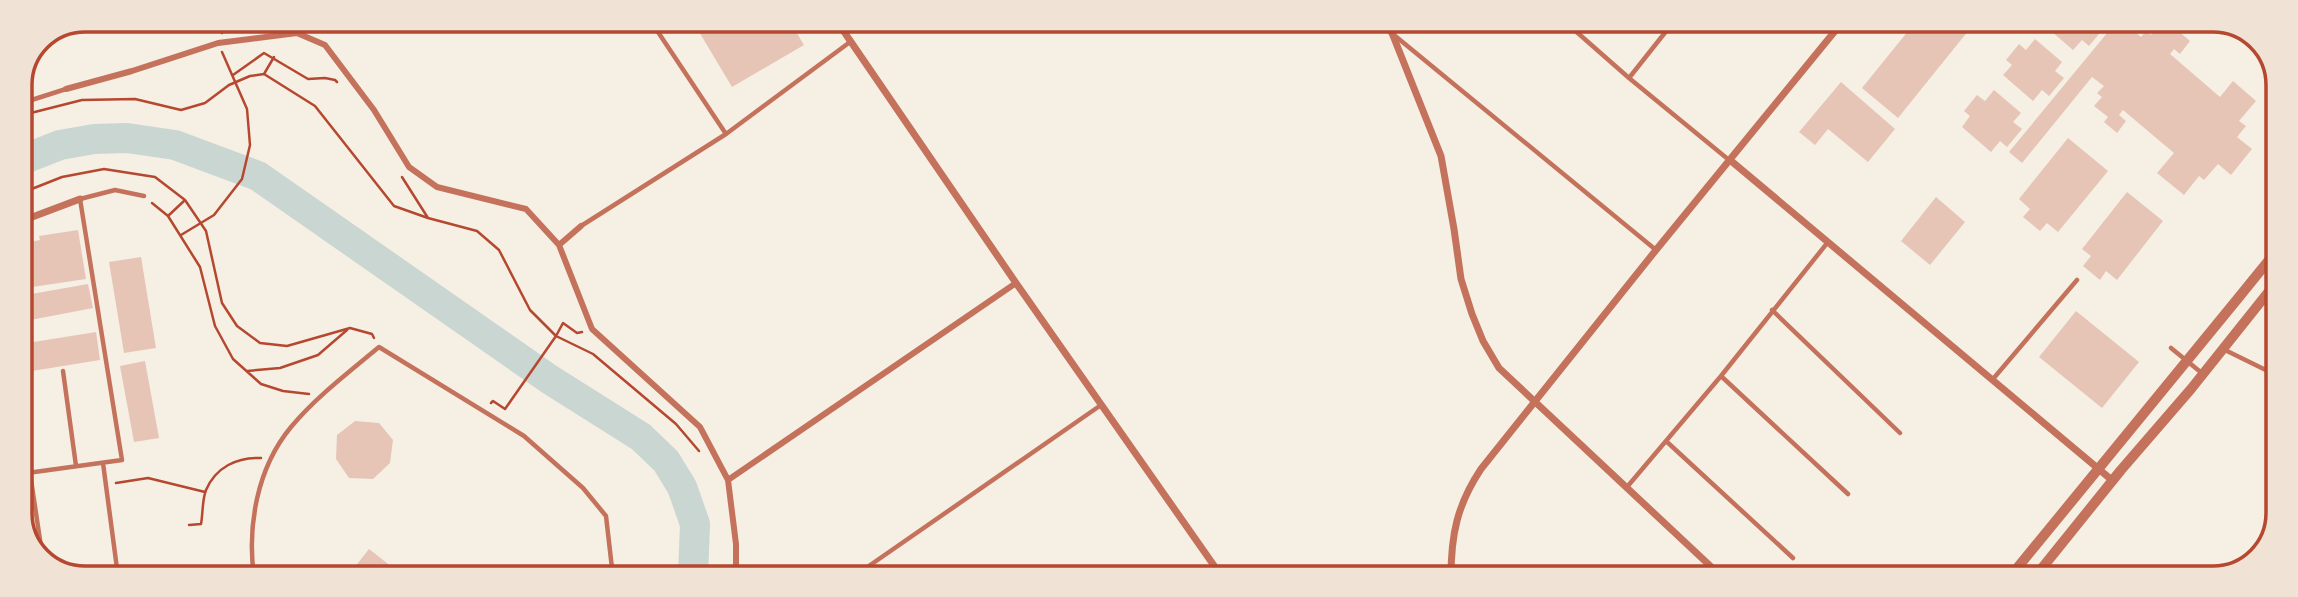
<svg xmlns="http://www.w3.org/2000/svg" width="2298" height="597" font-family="Quicksand,sans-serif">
<rect width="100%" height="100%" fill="#f6efe4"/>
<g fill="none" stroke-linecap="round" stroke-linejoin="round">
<path stroke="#c9d6d2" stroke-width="30" d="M 19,161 L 60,145 L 94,139 L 127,138 L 175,145 L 258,176 L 549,379 L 641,437 L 666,461 L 682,487 L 695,524 L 693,577"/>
</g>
<path fill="#e6c5b7" d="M 692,20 L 789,20 L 804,45 L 732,87 Z
M 1917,20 L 1977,20 L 1898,118 L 1862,88 Z
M 2048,20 L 2095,21 L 2104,28 L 2089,46 L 2082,40 L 2073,50 L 2044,25 Z
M 2117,21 L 2133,21 L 2128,26 L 2141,37 L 2146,31 L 2151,35 L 2161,22 L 2173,32 L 2177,30 L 2190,41 L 2180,54 L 2174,49 L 2170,54 L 2220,97 L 2233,81 L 2256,101 L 2239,121 L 2246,126 L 2237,137 L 2252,149 L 2231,175 L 2218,164 L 2204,180 L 2199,176 L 2184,195 L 2157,173 L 2174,153 L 2123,110 L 2119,115 L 2126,121 L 2117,133 L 2104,122 L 2108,117 L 2094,106 L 2102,97 L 2097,93 L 2104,86 L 2092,77 L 2022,163 L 2009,152 Z
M 2253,36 L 2262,41 L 2273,66 L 2247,45 Z
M 2035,39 L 2062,62 L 2055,71 L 2064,78 L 2049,96 L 2042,90 L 2033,101 L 2003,75 L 2012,65 L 2006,60 L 2019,44 L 2026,50 Z
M 1841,82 L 1895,129 L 1868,162 L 1828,129 L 1815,145 L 1799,132 Z
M 1994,90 L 2021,113 L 2013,122 L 2022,129 L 2007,147 L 2000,141 L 1991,152 L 1962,127 L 1970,116 L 1964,111 L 1977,95 L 1985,101 Z
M 2068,138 L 2108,171 L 2058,232 L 2047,223 L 2040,231 L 2023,217 L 2030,209 L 2019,199 Z
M 2127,192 L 2163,221 L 2117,280 L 2106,271 L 2100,280 L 2083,266 L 2091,256 L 2082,249 Z
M 1936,197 L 1965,222 L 1930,265 L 1901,241 Z
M 78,230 L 86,279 L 19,289 L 19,244 L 40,240 L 39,236 Z
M 141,257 L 156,348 L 124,353 L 109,262 Z
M 88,284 L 93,308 L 20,322 L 20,296 Z
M 2076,311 L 2139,362 L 2102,408 L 2039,357 Z
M 96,332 L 100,360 L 26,372 L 21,344 Z
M 145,361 L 159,438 L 134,442 L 120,366 Z
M 355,421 L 379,423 L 393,440 L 390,463 L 373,479 L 349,478 L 336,459 L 337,435 Z
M 369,549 L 392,567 L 385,577 L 347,577 Z"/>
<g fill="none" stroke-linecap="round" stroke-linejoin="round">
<path stroke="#b5482f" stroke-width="2.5" d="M 222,33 L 227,19
M 264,74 L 274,57
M 233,75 L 264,53 L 308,79 L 325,78 L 335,80 L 337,82
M 19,116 L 82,100 L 135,99 L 181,110 L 205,103 L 229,85 L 250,76 L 264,74 L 315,106 L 394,206 L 428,218 L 477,231 L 499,250 L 530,310 L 556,336 L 593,354 L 676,424 L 699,451
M 402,177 L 428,218
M 19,194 L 62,177 L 104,169 L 155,177 L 185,200 L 206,231 L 222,303 L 237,326 L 260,343 L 287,346 L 350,328 L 372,334 L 374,338
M 152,203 L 168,216 L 200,267 L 215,326 L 233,359 L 261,384 L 283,391 L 309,394
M 168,216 L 185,200
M 181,235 L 214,215 L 242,179 L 250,145 L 247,109 L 222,52
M 247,371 L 280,368 L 318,355 L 347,330
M 491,403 L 493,401 L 505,409 L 556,336 L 563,323 L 577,333 L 582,332
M 116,483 L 148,478 L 205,492
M 189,525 L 201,524 C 203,514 202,500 206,490 C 216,467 237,457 261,458"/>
<path stroke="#c5725c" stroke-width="4.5" d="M 650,20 L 726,134 L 850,42
M 1563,20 L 1629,78 L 1729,160
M 1394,35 L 1656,250
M 1629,78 L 1675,20
M 19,104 L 66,89
M 581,226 L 726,134
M 1772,310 L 1900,433
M 2171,348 L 2203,374
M 2225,350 L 2278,376
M 63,371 L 76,466
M 1721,376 L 1848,494
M 1993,379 L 2077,280
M 1666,441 L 1793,558
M 103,463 L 118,576
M 30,473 L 43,560
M 20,474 L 122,460 L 80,199 L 115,190 L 144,196
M 1627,487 L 1721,376 L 1828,242
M 28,538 L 39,536
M 254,577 C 247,526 257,468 291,427 C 316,397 349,372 379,347 L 524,436 L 583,488 L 606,516 L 613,577
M 853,577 L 1101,405"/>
<path stroke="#c5725c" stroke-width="6" d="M 66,89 L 132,71 L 218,43 L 297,33 L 325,45 L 374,110 L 409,167 L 437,187 L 526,209 L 559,245 L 592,329 L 700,427 L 728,480 L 736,544 L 736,577
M 559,245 L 581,226
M 728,480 L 1016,283"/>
<path stroke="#c5725c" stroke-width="7" d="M 836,20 L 1016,283 L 1222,577
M 1382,20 L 1392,33 L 1441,156 L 1454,229 L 1461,279 L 1472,314 L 1483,341 L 1499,368 L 1721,576
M 1730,160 L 2113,481
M 19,222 L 80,199
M 1451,577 C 1451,535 1457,505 1481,469 L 1656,250 L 1844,20"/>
<path stroke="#c5725c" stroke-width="10" d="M 2009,578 C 2099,468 2189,359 2278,249
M 2034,578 L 2121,470 L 2191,389 L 2278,280"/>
</g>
<path d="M0 0H2298V597H0ZM85 32H2213A53 53 0 0 1 2266 85V513A53 53 0 0 1 2213 566H85A53 53 0 0 1 32 513V85A53 53 0 0 1 85 32Z" fill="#f1e2d6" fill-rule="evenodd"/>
<path fill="none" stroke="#b5482f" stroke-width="3.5" d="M85 32H2213A53 53 0 0 1 2266 85V513A53 53 0 0 1 2213 566H85A53 53 0 0 1 32 513V85A53 53 0 0 1 85 32Z"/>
</svg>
